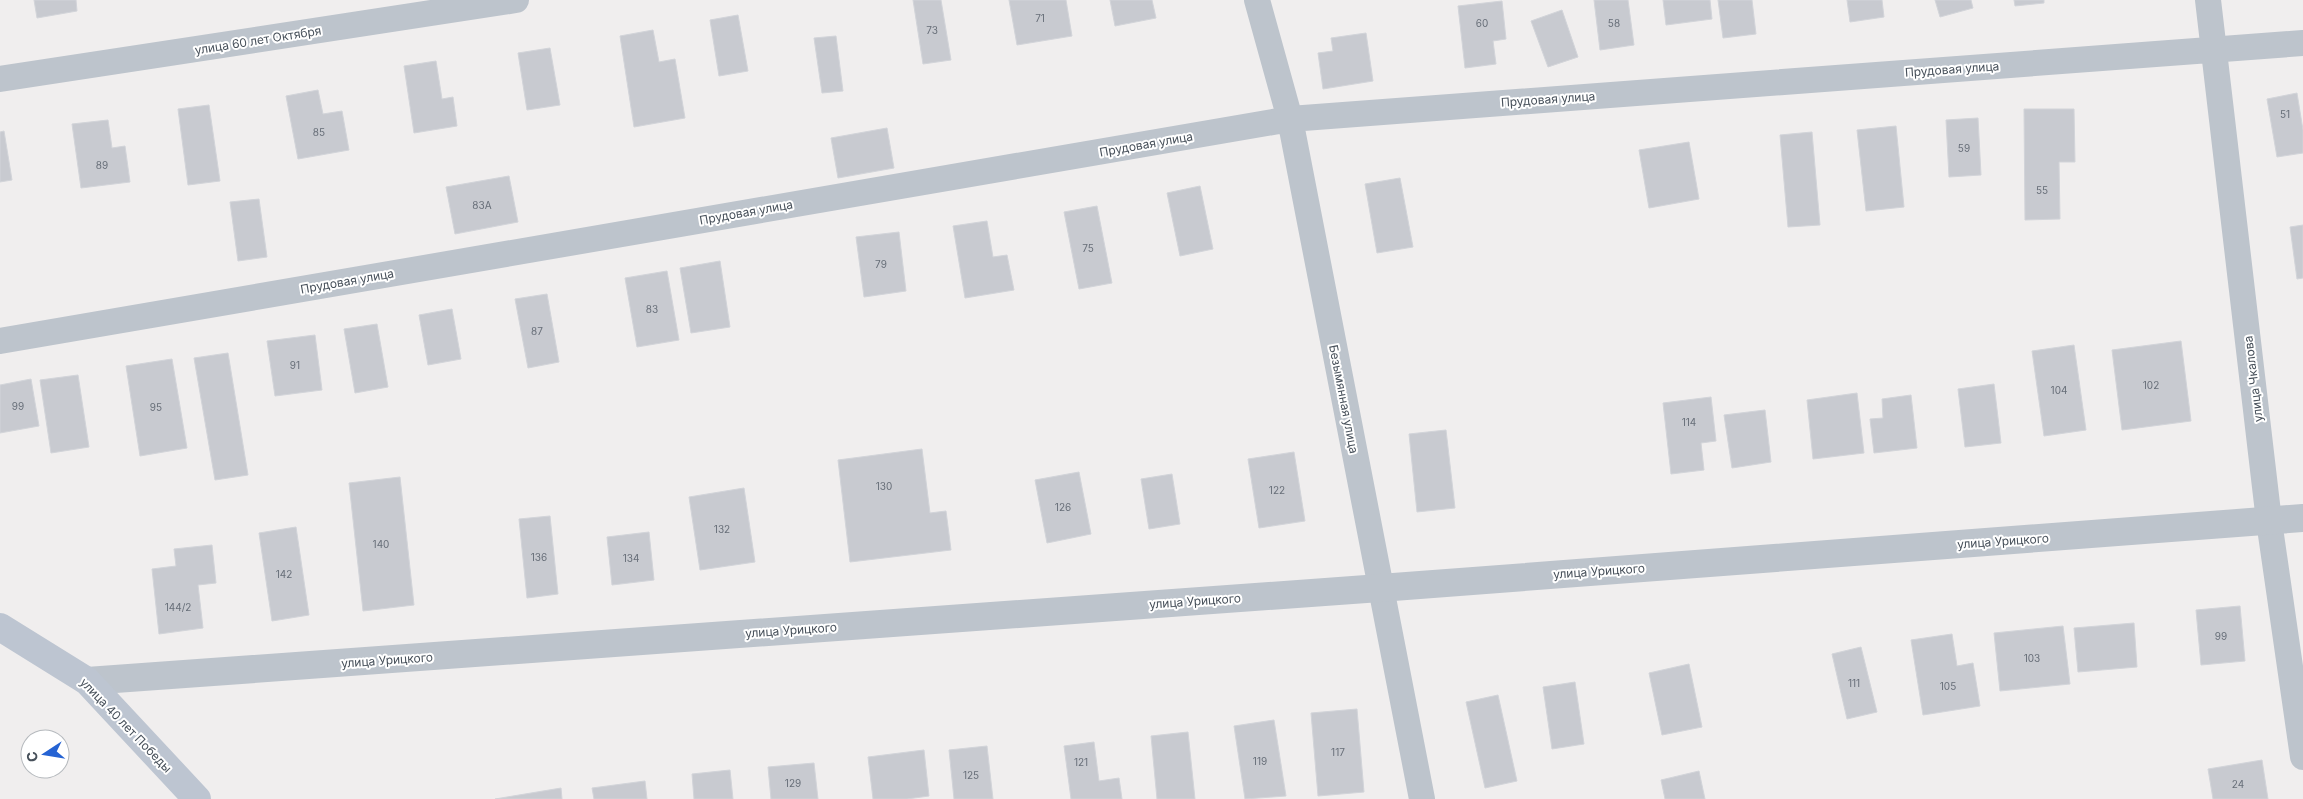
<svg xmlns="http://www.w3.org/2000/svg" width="2303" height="799" font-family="Inter,sans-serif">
<rect width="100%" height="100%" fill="#f0eeee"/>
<path fill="#c8cad0" stroke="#d2d4d9" d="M 34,0 L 76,0 L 77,11 L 37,18 Z
M 913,0 L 941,0 L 951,60 L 923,64 Z
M 1009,0 L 1066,0 L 1072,36 L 1017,45 Z
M 1110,0 L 1152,0 L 1156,18 L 1115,26 Z
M 1594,0 L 1628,0 L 1634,45 L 1600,50 Z
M 1663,0 L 1710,0 L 1712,19 L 1666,25 Z
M 1718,0 L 1752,0 L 1756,34 L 1723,38 Z
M 1847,0 L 1882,0 L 1884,17 L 1850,22 Z
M 1935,0 L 1971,0 L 1973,8 L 1940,17 Z
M 2014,0 L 2044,0 L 2044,3 L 2015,6 Z
M 1502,1 L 1506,39 L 1493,41 L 1496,64 L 1465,68 L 1458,6 Z
M 1562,10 L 1578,57 L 1548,67 L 1531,21 Z
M 738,15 L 748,71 L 719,76 L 710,20 Z
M 653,30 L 659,62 L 675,59 L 685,118 L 634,127 L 620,36 Z
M 1366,33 L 1373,81 L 1323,89 L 1318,53 L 1333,51 L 1331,38 Z
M 836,36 L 843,91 L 822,93 L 814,38 Z
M 550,48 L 560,105 L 527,110 L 518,53 Z
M 436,61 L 442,99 L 453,97 L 457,126 L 414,133 L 404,66 Z
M 318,90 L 323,114 L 342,111 L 349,150 L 298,159 L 286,96 Z
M 2297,93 L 2303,130 L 2303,153 L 2277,157 L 2267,99 Z
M 209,105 L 220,181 L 188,185 L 178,109 Z
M 2024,109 L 2074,109 L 2075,162 L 2059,162 L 2060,219 L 2025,220 Z
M 1978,118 L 1981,175 L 1949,177 L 1946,120 Z
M 108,120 L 112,148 L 125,146 L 130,182 L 81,188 L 72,124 Z
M 1896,126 L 1904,207 L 1866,211 L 1857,130 Z
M 887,128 L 894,168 L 838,178 L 831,138 Z
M 4,131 L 12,180 L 0,182 L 0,132 Z
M 1812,132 L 1820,225 L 1788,227 L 1780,135 Z
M 1689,142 L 1699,199 L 1649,208 L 1639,150 Z
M 509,176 L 518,222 L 455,234 L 446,187 Z
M 1400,178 L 1413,247 L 1377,253 L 1365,184 Z
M 1200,186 L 1213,249 L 1180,256 L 1167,193 Z
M 259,199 L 267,257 L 238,261 L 230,202 Z
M 1097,206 L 1112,283 L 1079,289 L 1064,212 Z
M 987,221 L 993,257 L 1007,255 L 1014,290 L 965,298 L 953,226 Z
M 2303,225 L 2303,278 L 2297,279 L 2290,227 Z
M 899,232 L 906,291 L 864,297 L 856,237 Z
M 720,261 L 730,327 L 691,333 L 680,268 Z
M 667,271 L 679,340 L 637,347 L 625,278 Z
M 547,294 L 559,362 L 528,368 L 515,299 Z
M 452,309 L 461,359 L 428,365 L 419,315 Z
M 377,324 L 388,387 L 355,393 L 344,329 Z
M 315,335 L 322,390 L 275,396 L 267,341 Z
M 2181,341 L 2191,421 L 2122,430 L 2112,350 Z
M 2074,345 L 2086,430 L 2044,436 L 2032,351 Z
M 228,353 L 248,475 L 215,480 L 194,358 Z
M 172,359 L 187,448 L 140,456 L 126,366 Z
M 78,375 L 89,447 L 51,453 L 40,380 Z
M 31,379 L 39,426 L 0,433 L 0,385 Z
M 1994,384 L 2001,443 L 1965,447 L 1958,389 Z
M 1857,393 L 1864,453 L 1813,459 L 1807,400 Z
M 1911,395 L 1917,448 L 1874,453 L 1870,419 L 1883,418 L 1882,399 Z
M 1711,397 L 1716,441 L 1701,443 L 1704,470 L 1671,474 L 1663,403 Z
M 1765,410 L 1771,462 L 1732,468 L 1724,415 Z
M 1446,430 L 1455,508 L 1417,512 L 1409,434 Z
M 922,449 L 930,513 L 946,511 L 951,550 L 850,562 L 838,460 Z
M 1294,452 L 1305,521 L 1259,528 L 1248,459 Z
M 1079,472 L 1091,534 L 1047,543 L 1035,480 Z
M 1172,474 L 1180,524 L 1149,529 L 1141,479 Z
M 400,477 L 414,605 L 363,611 L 349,483 Z
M 744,488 L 755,562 L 700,570 L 689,497 Z
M 550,516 L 558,594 L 527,598 L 519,519 Z
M 296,527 L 309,615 L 272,621 L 259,533 Z
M 649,532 L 654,580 L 612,585 L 607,537 Z
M 212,545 L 216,583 L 198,585 L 203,628 L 159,634 L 152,569 L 176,566 L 174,549 Z
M 2240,606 L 2245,661 L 2201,665 L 2196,610 Z
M 2134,623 L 2137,667 L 2078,672 L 2074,628 Z
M 2063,626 L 2070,684 L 2000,691 L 1994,633 Z
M 1952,634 L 1957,666 L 1973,663 L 1980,706 L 1923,715 L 1911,640 Z
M 1861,647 L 1877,712 L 1847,719 L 1832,654 Z
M 1689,664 L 1702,727 L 1662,735 L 1649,673 Z
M 1575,682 L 1584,744 L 1552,749 L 1543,687 Z
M 1498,695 L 1517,781 L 1485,788 L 1466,702 Z
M 1357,709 L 1364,792 L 1318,796 L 1311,713 Z
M 1274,720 L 1286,796 L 1245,799 L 1234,726 Z
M 1188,732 L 1195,799 L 1157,799 L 1151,736 Z
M 1094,742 L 1099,781 L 1119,778 L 1122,799 L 1071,799 L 1064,746 Z
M 987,746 L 993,799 L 954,799 L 949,750 Z
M 924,750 L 929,796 L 907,799 L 873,799 L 868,757 Z
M 2262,760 L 2268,799 L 2213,799 L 2208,769 Z
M 814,763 L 818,799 L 771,799 L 768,767 Z
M 730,770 L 733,799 L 694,799 L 692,774 Z
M 1699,771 L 1705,799 L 1665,799 L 1661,780 Z
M 645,781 L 647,799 L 594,799 L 592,788 Z
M 561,788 L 562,799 L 495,799 Z"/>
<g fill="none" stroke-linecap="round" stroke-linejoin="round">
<path stroke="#bdc4cc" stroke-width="26" d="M 1257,0 L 1290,119 L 1422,799
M 2208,0 L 2269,521 L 2303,757
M 0,79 L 516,0
M 0,341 L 1290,119 L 2303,43"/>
<path stroke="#bdc4cc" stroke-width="28" d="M 87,681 L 1380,588 L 2303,518"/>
<path stroke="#bdc5d1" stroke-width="28" d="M 0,627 L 87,681 L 197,799"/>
</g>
<g text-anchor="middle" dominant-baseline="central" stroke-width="4" stroke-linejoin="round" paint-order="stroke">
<g font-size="10" fill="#676e78">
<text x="1040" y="18">71</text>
<text x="1482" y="23">60</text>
<text x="1614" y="23">58</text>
<text x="932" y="30">73</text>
<text x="2285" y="114">51</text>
<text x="319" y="132">85</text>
<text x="1964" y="148">59</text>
<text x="102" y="165">89</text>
<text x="2042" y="190">55</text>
<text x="482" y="205">83А</text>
<text x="1088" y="248">75</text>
<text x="881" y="264">79</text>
<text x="652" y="309">83</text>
<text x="537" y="331">87</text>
<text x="295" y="365">91</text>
<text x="2151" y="385">102</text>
<text x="2059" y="390">104</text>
<text x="18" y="406">99</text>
<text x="156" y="407">95</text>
<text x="1689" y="422">114</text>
<text x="884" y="486">130</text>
<text x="1277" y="490">122</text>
<text x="1063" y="507">126</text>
<text x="722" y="529">132</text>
<text x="381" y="544">140</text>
<text x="539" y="557">136</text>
<text x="631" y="558">134</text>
<text x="284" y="574">142</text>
<text x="178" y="607">144/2</text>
<text x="2221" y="636">99</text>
<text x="2032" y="658">103</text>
<text x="1854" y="683">111</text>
<text x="1948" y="686">105</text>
<text x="1338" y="752">117</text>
<text x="1260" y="761">119</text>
<text x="1081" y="762">121</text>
<text x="971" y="775">125</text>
<text x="793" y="783">129</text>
<text x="2238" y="784">24</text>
</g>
<g font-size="12" fill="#47505a" stroke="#fff">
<text transform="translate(258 40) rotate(-9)">улица 60 лет Октября</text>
<text transform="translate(1952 69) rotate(-4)">Прудовая улица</text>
<text transform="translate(1548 99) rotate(-4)">Прудовая улица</text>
<text transform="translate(1146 144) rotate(-10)">Прудовая улица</text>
<text transform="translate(746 212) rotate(-10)">Прудовая улица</text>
<text transform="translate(347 281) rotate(-10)">Прудовая улица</text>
<text transform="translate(2253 379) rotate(-97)">улица Чкалова</text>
<text transform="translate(1344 399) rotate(79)">Безымянная улица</text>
<text transform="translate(2003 541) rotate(-4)">улица Урицкого</text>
<text transform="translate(1599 571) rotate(-4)">улица Урицкого</text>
<text transform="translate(1195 601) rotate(-4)">улица Урицкого</text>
<text transform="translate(791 630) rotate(-4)">улица Урицкого</text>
<text transform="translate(387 660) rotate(-4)">улица Урицкого</text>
<text transform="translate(126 725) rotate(46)">улица 40 лет Победы</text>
</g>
</g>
<g transform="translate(45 754) rotate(258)"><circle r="24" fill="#ffffff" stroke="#b5b9bd"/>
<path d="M0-4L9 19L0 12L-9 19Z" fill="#2563d3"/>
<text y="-8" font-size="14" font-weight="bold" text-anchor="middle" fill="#47505a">С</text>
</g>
</svg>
